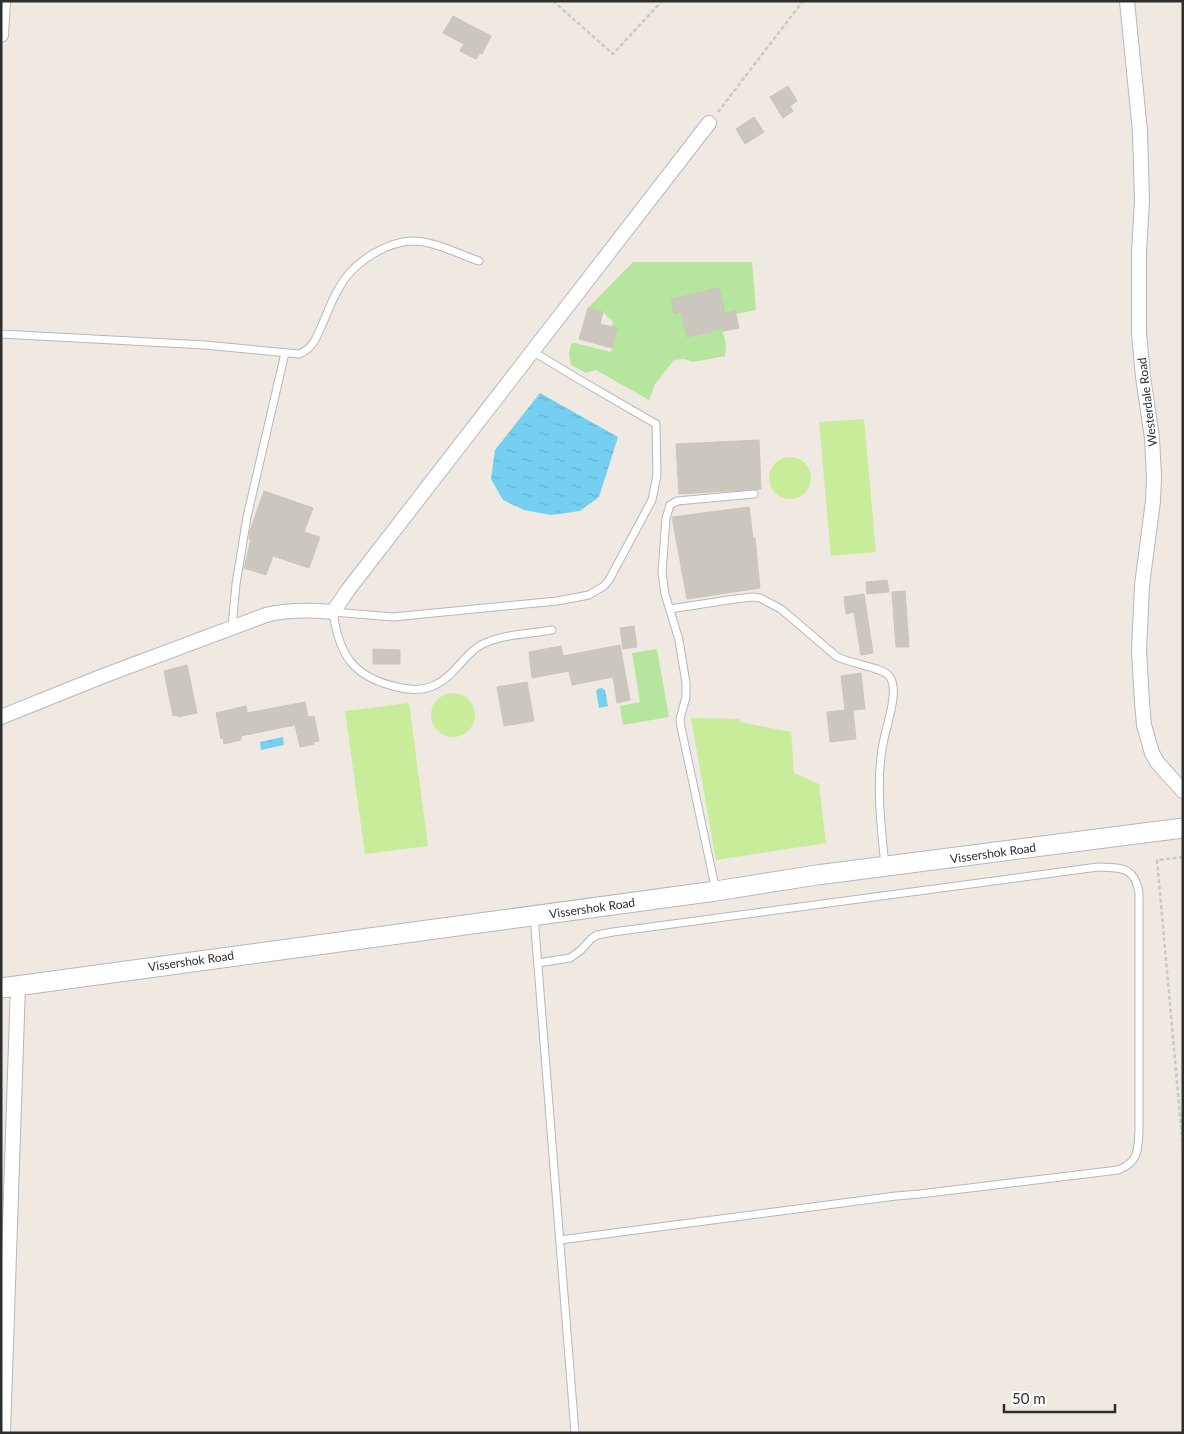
<svg xmlns="http://www.w3.org/2000/svg" width="1184" height="1434" font-family="Lato,sans-serif">
<defs>
<pattern id="water-ripples" width="26" height="14" patternUnits="userSpaceOnUse" patternTransform="scale(1.25)"><rect width="26" height="14" fill="#75cff0"/><path d="M2 4q2-2 4 0t4 0M15 11q2-2 4 0t4 0" fill="none" stroke="#66b2ce"/></pattern>
</defs>
<rect width="100%" height="100%" fill="#efe9e1"/>
<path fill="#b6e59e" d="M 633,262 L 752,262 L 756,310 L 736,314 L 735,310 L 719,314 L 716,300 L 722,299 L 719,288 L 671,299 L 722,329 L 726,344 L 725,356 L 693,362 L 684,359 L 674,360 L 655,384 L 649,400 L 596,370 L 586,373 L 571,365 L 569,355 L 571,344 L 575,343 L 611,352 L 617,328 L 611,327 L 613,322 L 603,312 L 588,308 Z
M 657,649 L 669,717 L 623,725 L 620,706 L 640,702 L 632,653 Z"/>
<path fill="#c9ec9a" d="M 864,419 L 876,552 L 831,556 L 819,422 Z
M769 478a21 21 0 1 1 42 0a21 21 0 1 1-42 0Z
M431 715a22 22 0 1 1 44 0a22 22 0 1 1-44 0Z
M 409,703 L 428,846 L 365,854 L 345,711 Z
M 691,718 L 739,719 L 740,722 L 791,732 L 794,773 L 819,784 L 826,843 L 716,860 Z"/>
<path fill="url(#water-ripples)" d="M 540,393 L 618,437 L 599,497 L 580,511 L 551,515 L 524,510 L 503,500 L 491,479 L 495,450 Z
M 602,688 L 605,690 L 608,706 L 599,708 L 596,691 L 598,689 Z
M 283,737 L 284,745 L 261,750 L 260,742 Z"/>
<path fill="#cbc7bf" stroke="#cbc5ba" d="M 453,16 L 491,36 L 482,54 L 480,53 L 476,59 L 460,51 L 464,44 L 443,33 Z
M 788,86 L 797,101 L 790,106 L 793,111 L 783,118 L 770,97 Z
M 754,117 L 764,132 L 745,144 L 736,129 Z
M 719,288 L 725,313 L 735,310 L 739,328 L 723,331 L 722,329 L 687,337 L 681,312 L 674,314 L 671,299 Z
M 588,308 L 603,312 L 600,324 L 617,328 L 612,348 L 579,339 Z
M 759,440 L 761,489 L 679,494 L 676,444 Z
M 264,491 L 313,508 L 304,532 L 320,537 L 309,568 L 273,556 L 266,575 L 244,568 L 251,540 L 249,539 L 250,531 Z
M 749,507 L 753,538 L 755,538 L 760,588 L 687,599 L 672,517 Z
M 887,580 L 889,592 L 867,594 L 866,582 Z
M 905,591 L 909,647 L 896,647 L 892,592 Z
M 864,594 L 873,653 L 861,655 L 854,612 L 846,614 L 844,597 Z
M 634,626 L 637,647 L 623,649 L 620,628 Z
M 620,645 L 630,700 L 617,703 L 613,677 L 572,685 L 569,671 L 532,678 L 529,652 L 561,646 L 563,656 Z
M 373,649 L 400,650 L 400,664 L 373,664 Z
M 187,665 L 197,713 L 178,717 L 178,715 L 173,716 L 164,671 Z
M 861,673 L 865,709 L 853,710 L 856,739 L 830,742 L 827,712 L 845,710 L 841,676 Z
M 527,682 L 534,721 L 504,726 L 497,687 Z
M 305,702 L 308,717 L 314,716 L 319,741 L 313,742 L 314,744 L 300,747 L 295,725 L 241,736 L 241,740 L 224,744 L 223,738 L 221,739 L 216,713 L 246,706 L 247,713 Z"/>
<g fill="none" stroke-linecap="round" stroke-linejoin="round">
<g stroke="#b4b7c1" stroke-width="9">
<path id="lane" d="M 1,334 L 205,345 L 299,354 C 315,348 318,333 325,318 C 330,305 336,292 344,280 C 358,260 387,242 412,241 C 435,241 458,254 479,261
M 532,351 L 575,377 L 656,424 L 657,475 L 652,500 L 609,580 L 604,586 L 589,595 L 557,601 L 393,617 L 333,612 C 339,655 353,677 397,687 C 409,690 423,691 435,685 C 454,677 464,654 481,645 C 502,634 529,634 552,630
M 670,609 L 735,599 L 753,597 L 760,598 L 781,609 L 836,656 C 849,664 882,667 889,676 C 900,688 887,724 884,739 C 875,778 881,826 885,866
M 232,627 L 236,584 L 247,517 L 285,353
M 716,891 L 681,727 L 680,719 L 686,697 L 686,683 L 679,640 L 665,594 L 662,573 L 666,518 L 670,505 L 677,501 L 754,494
M 534,916 L 575,1433
M 538,963 L 570,958 L 581,950 L 591,939 L 597,935 L 613,932 L 1098,867 C 1121,868 1134,866 1139,892 L 1139,1130 C 1138,1150 1139,1162 1118,1170 L 920,1194 L 896,1196 L 560,1240"/>
</g>
<g stroke="#b4b7c1" stroke-width="16">
<path id="street" d="M 1127,1 L 1140,131 L 1142,201 L 1139,252 L 1139,333 L 1143,377 L 1152,438 L 1154,477 L 1153,501 L 1142,585 L 1139,651 L 1142,702 L 1144,725 L 1152,753 L 1157,762 L 1183,791
M 1,35 L 3,1
M 1,717 L 103,676 L 266,615 C 288,609 311,610 333,612 L 348,590 L 709,123
M 3,1433 L 18,985"/>
</g>
<g stroke="#b4b7c1" stroke-width="21">
<path id="secondary" d="M 1,988 L 716,891 L 817,875 L 1183,828"/>
</g>
<path stroke="#c9c9c9" stroke-width="2.5" stroke-dasharray="4 2.5" stroke-linecap="butt" d="M 553,1 L 613,54 L 662,1
M 718,112 L 803,1
M 1183,857 L 1157,860 L 1183,1149"/>
<use href="#lane" stroke="#fff" stroke-width="7"/>
<use href="#street" stroke="#fff" stroke-width="14"/>
<use href="#secondary" stroke="#fff" stroke-width="19"/>
</g>
<g text-anchor="middle" dominant-baseline="central" stroke-width="4" stroke-linejoin="round" paint-order="stroke">
<g font-size="12" fill="#2e2e2e" stroke="#fff">
<text transform="translate(1147 402) rotate(-97)">Westerdale Road</text>
<text transform="translate(993 853) rotate(-8)">Vissershok Road</text>
<text transform="translate(592 908) rotate(-8)">Vissershok Road</text>
<text transform="translate(191 961) rotate(-8)">Vissershok Road</text>
</g>
</g>
<rect width="1184" height="1434" fill="none" stroke="#2e2e2e" stroke-width="5"/>
<path d="M1004 1404v8h111v-8" fill="none" stroke="#2e2e2e" stroke-width="2.5"/>
<text x="1012" y="1404" font-size="15" fill="#2e2e2e" stroke="#ffffff" stroke-width="4" paint-order="stroke">50 m</text>
</svg>
